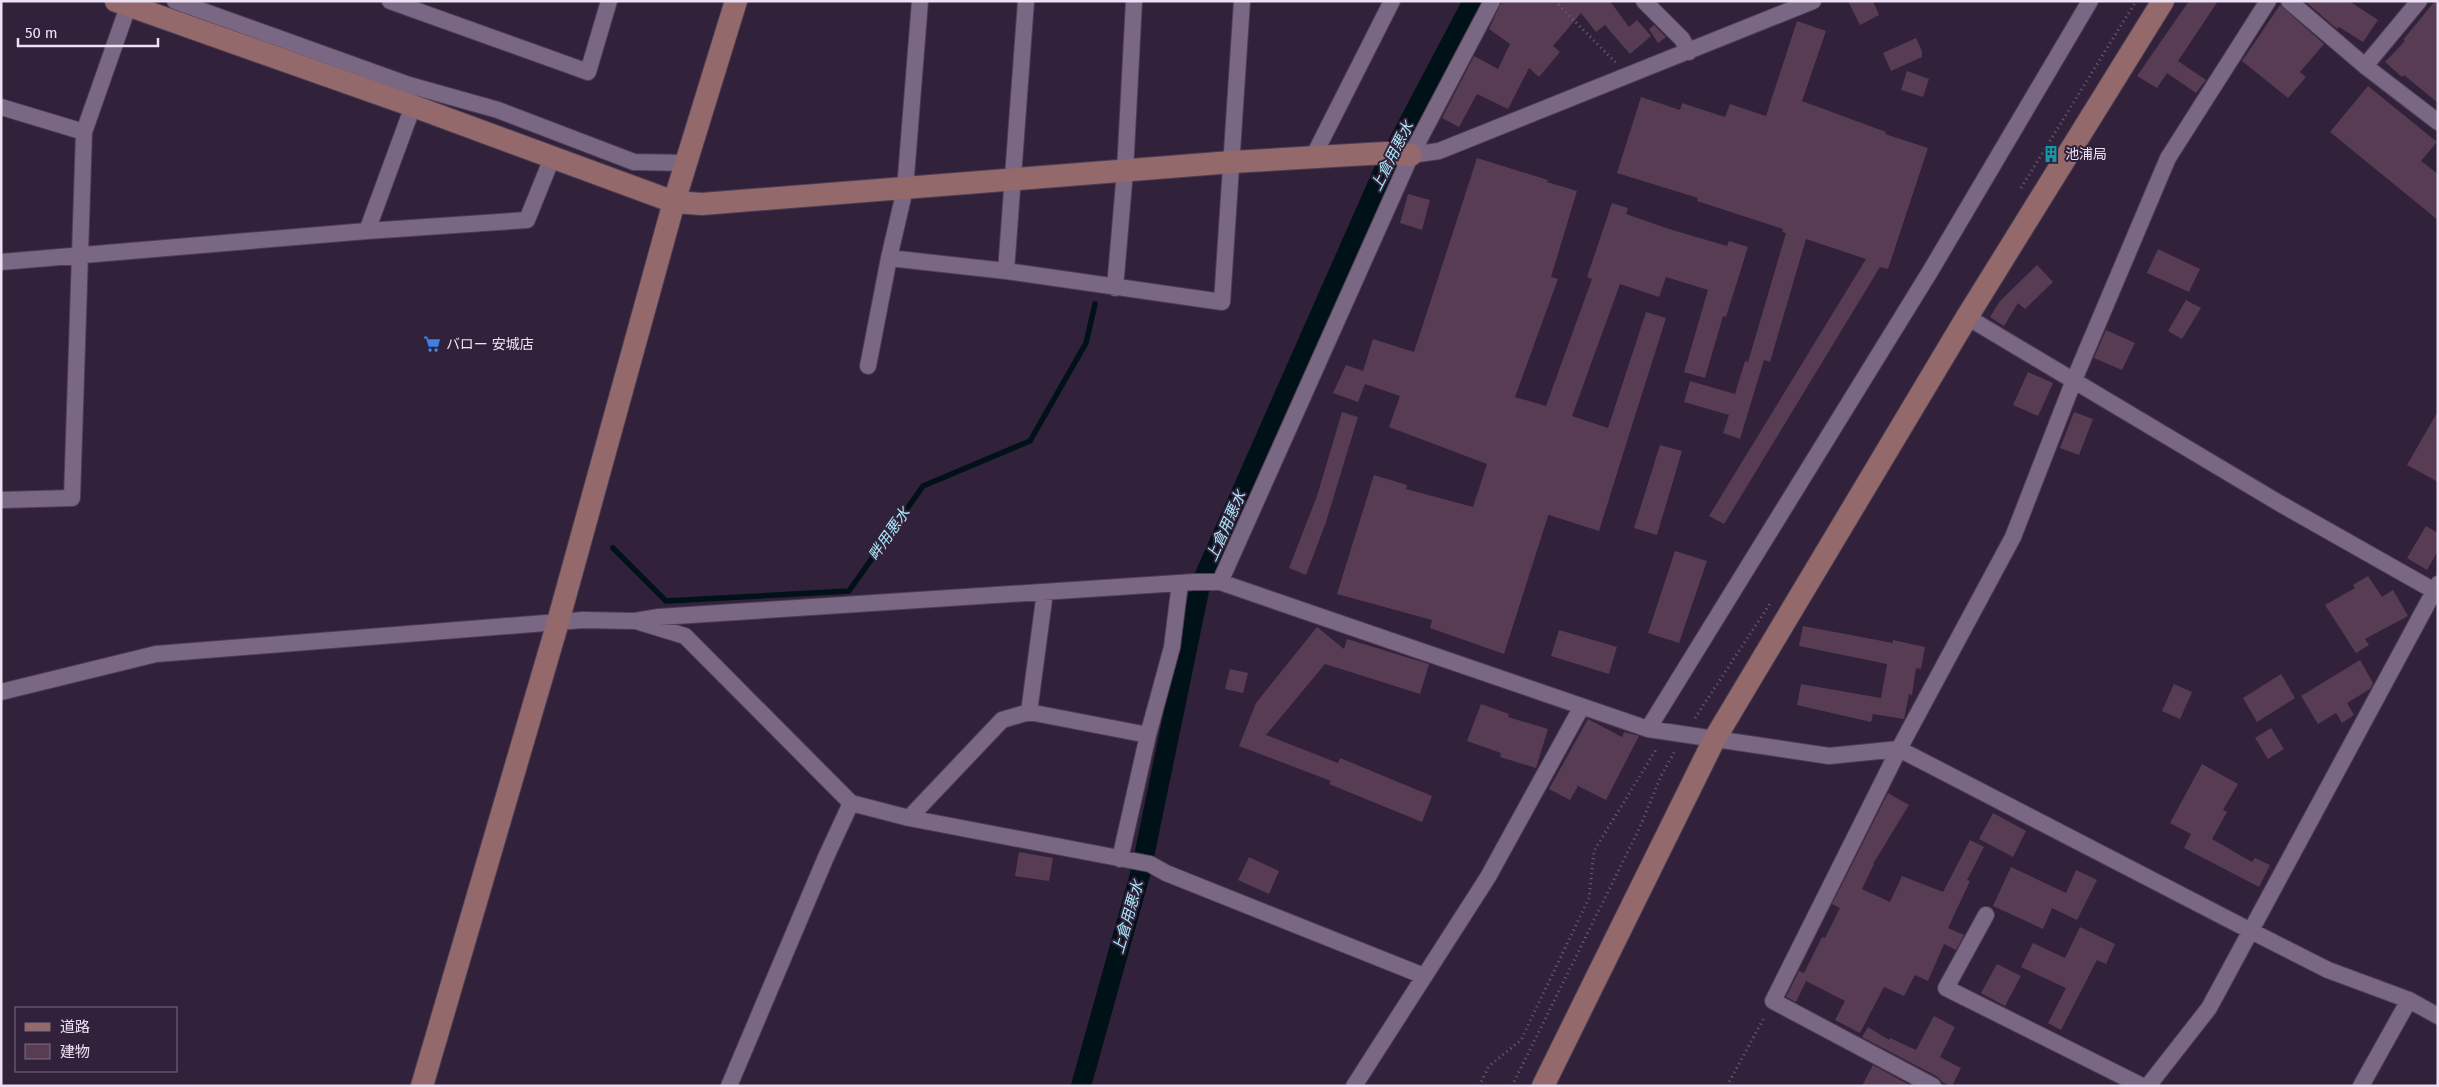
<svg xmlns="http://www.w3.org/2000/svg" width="2439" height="1087" font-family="'Fira Sans','Noto Sans JP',sans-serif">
<rect width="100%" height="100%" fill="#31213a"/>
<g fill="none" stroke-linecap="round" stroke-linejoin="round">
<path stroke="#001117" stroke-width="5.5" d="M 613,548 L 666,601 L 849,591 L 923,486 L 1030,441 L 1086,343 L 1095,304"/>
<path stroke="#001117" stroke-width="20" d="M 1081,1086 L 1141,871 L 1200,586 L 1384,170 L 1473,1"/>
</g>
<path fill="#583c53" d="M 1502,1 L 1610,1 L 1629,27 L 1637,20 L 1651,36 L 1630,54 L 1605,25 L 1596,32 L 1581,13 L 1553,46 L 1560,52 L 1539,77 L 1529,68 L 1508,109 L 1477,94 L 1459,127 L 1442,118 L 1474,56 L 1498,69 L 1510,44 L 1489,29 Z
M 1848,1 L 1873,1 L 1879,15 L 1860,25 Z
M 2189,1 L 2218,1 L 2178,61 L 2206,80 L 2196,93 L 2167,73 L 2157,88 L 2137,76 Z
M 2305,1 L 2349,1 L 2378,20 L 2363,42 L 2339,27 L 2337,29 Z
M 2435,1 L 2438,1 L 2438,103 L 2404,75 L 2402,77 L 2385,62 L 2405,41 L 2403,40 Z
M 2280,5 L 2324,44 L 2300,72 L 2306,77 L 2288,98 L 2242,61 Z
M 1797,21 L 1826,31 L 1802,101 L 1886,132 L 1885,134 L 1928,148 L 1888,269 L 1880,267 L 1724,524 L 1709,516 L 1866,259 L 1806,239 L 1770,362 L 1764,360 L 1740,439 L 1723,433 L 1729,415 L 1684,402 L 1690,381 L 1735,394 L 1745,361 L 1748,362 L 1786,233 L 1782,232 L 1783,229 L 1697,201 L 1698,198 L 1617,173 L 1641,97 L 1680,110 L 1682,103 L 1725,117 L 1730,104 L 1766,116 Z
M 1654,25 L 1666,37 L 1658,43 L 1649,29 Z
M 1916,38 L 1922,51 L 1922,57 L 1891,71 L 1883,53 Z
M 1907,71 L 1929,79 L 1923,97 L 1901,90 Z
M 2368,86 L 2437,142 L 2421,161 L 2438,174 L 2438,220 L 2330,132 Z
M 1477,158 L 1548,180 L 1547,182 L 1577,191 L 1551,277 L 1558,279 L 1515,397 L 1546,406 L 1592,279 L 1587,277 L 1612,203 L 1628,208 L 1626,214 L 1669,229 L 1727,246 L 1729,241 L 1748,247 L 1726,317 L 1723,316 L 1705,378 L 1684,372 L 1708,290 L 1666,277 L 1659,297 L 1620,284 L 1572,416 L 1608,428 L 1646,312 L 1666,318 L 1629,435 L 1599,531 L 1549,515 L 1548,516 L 1504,654 L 1430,628 L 1432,620 L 1337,594 L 1374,475 L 1407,485 L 1406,489 L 1473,507 L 1487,464 L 1389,427 L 1400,396 L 1365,384 L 1358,402 L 1333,393 L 1346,365 L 1363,371 L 1373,339 L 1414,352 Z
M 1408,194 L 1430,200 L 1422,230 L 1400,223 Z
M 2158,249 L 2200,269 L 2189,292 L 2147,273 Z
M 2037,265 L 2053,282 L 2025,309 L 2018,303 L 2004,326 L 1990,317 L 2000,301 Z
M 2186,300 L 2201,308 L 2182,339 L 2168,331 Z
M 2106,330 L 2135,343 L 2122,370 L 2094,358 Z
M 2028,372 L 2053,383 L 2038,416 L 2013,405 Z
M 2438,411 L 2438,482 L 2407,465 Z
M 1342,412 L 1358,417 L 1326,522 L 1306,575 L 1289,568 L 1317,496 Z
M 2074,412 L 2093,419 L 2079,455 L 2060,448 Z
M 1660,445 L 1682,451 L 1657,535 L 1634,528 Z
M 2426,526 L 2438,533 L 2438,551 L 2427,570 L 2407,558 Z
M 1675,551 L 1707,561 L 1679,643 L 1648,633 Z
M 2368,576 L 2382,597 L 2393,590 L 2408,616 L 2365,639 L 2369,645 L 2356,653 L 2325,605 L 2355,588 L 2353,585 Z
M 1803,626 L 1893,643 L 1893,640 L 1925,647 L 1921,669 L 1916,668 L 1912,695 L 1909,694 L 1904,719 L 1873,714 L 1871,722 L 1797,705 L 1801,684 L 1881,698 L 1887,664 L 1799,646 Z
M 1317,627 L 1344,649 L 1347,639 L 1429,664 L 1420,694 L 1325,664 L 1266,735 L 1338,763 L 1340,758 L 1432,796 L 1422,822 L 1329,784 L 1331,781 L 1239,746 L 1256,703 Z
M 1559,630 L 1617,647 L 1609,674 L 1551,656 Z
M 2360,660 L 2373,683 L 2370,689 L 2347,703 L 2354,715 L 2342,723 L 2336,713 L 2318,724 L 2301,696 Z
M 1230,669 L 1248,673 L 1243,693 L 1225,689 Z
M 2281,674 L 2295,698 L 2257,722 L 2243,698 Z
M 2174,684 L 2192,692 L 2180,719 L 2162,711 Z
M 1481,704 L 1509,714 L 1508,717 L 1548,729 L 1536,768 L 1500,757 L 1501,753 L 1467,741 Z
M 1588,719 L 1622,737 L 1624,732 L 1639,736 L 1606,800 L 1578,786 L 1570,800 L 1549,789 Z
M 2271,728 L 2284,749 L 2268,759 L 2255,738 Z
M 2202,764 L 2238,784 L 2223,810 L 2227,812 L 2212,839 L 2252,862 L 2255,858 L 2270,865 L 2259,887 L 2184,848 L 2191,834 L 2170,823 Z
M 1888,793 L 1909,805 L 1873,864 L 1874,864 L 1862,889 L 1890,902 L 1902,876 L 1943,892 L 1970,840 L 1984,847 L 1967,880 L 1970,881 L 1948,928 L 1964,935 L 1956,950 L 1944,944 L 1928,981 L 1915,975 L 1904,996 L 1884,987 L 1860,1033 L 1835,1020 L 1845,1001 L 1806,981 L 1796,1002 L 1786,997 L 1799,971 L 1804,973 L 1822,937 L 1825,938 L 1840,908 L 1832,904 Z
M 1993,813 L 2026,831 L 2013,857 L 1979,839 Z
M 1019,852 L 1053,858 L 1049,881 L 1015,876 Z
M 1249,857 L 1279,871 L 1269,894 L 1238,880 Z
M 2011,867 L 2066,893 L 2076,870 L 2097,880 L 2077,920 L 2052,908 L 2043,929 L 1993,906 Z
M 2080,927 L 2115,944 L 2106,964 L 2097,960 L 2061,1030 L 2048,1023 L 2066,988 L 2021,967 L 2033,943 L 2065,958 Z
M 1997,964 L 2021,976 L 2005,1006 L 1981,993 Z
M 1934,1016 L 1955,1027 L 1940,1057 L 1961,1068 L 1952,1086 L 1942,1082 L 1938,1077 L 1862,1037 L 1868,1027 L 1889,1040 L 1890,1038 L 1916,1050 Z
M 1873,1065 L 1911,1086 L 1862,1086 Z"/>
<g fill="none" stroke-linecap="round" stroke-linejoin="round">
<g stroke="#4c3e53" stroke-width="18">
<path id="street" d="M 175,1 L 409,85 L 498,110 L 634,162 L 686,163
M 390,1 L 588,72 L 609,1
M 920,1 L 905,189 L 889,258 L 1006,271 L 1222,302 L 1242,1
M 1644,1 L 1682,39 L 1689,52
M 2289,1 L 2365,66 L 2438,122
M 2365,66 L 2419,1
M 1,107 L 84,132
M 1411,155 L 1439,151 L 1813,1
M 1313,157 L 1392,1
M 367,231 L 413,106
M 1,262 L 367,231 L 527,220 L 552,158
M 1006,271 L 1026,1
M 1115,288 L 1125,171 L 1134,1
M 1967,317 L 2279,503 L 2438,593
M 868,366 L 889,258
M 1,500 L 72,498 L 84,132 L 130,1
M 1220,582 L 1411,155 L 1492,1
M 639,622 L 685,636 L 851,803 L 909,818 L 1150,864 L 1166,873 L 1424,976
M 1,692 L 156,654 L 583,620 L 635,621 L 659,617 L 1194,582 L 1220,582 L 1648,729 L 1829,756 L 1899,749 L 2251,931 L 2328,970 L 2409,1000 L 2438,1016
M 1029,712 L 1148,735
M 1648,729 L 1931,270 L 2090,1
M 909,818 L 1002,720 L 1029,712 L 1045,592
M 1120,859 L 1148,735 L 1172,647 L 1180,583
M 1986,915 L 1946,988 L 2142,1086
M 729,1086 L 826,857 L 851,803
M 1354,1086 L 1488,877 L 1581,708
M 1933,1086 L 1773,1001 L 1899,749 L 2013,537 L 2074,380 L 2168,158 L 2268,1
M 2148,1086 L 2209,1008 L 2438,584
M 2361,1086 L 2409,1000"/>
</g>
<g stroke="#4c3e53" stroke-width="24">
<path id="secondary" d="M 116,1 L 413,106 L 674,202 L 702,204 L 1232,162 L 1385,153 L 1411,155
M 422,1086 L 558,622 L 674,202 L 736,1
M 1543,1086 L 1714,740 L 1967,317 L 2163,1"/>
</g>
<path stroke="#6f6177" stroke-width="3" stroke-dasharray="1 4" stroke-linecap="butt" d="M 1555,1 L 1616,63
M 2021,188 L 2136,1
M 1695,718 L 1771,602
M 1479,1086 L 1489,1066 L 1521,1040 L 1589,898 L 1594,851 L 1657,748
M 1512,1086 L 1640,827 L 1661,776 L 1676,749
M 1727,1086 L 1765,1016"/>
<use href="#street" stroke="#7a6784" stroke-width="16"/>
<use href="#secondary" stroke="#93696c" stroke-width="22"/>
</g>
<defs>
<g id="building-bare" transform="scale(1.35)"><path d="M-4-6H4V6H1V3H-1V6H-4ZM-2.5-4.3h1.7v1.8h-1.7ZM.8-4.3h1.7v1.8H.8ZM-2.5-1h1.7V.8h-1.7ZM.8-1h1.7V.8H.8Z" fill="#0f9aa8" stroke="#31213a" stroke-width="2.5" paint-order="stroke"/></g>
<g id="supermarket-bare" transform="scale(1.35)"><path d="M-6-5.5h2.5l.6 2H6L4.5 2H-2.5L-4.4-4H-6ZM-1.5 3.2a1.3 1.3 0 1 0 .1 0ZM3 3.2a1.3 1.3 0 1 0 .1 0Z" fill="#3f7fe0" stroke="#31213a" stroke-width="2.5" paint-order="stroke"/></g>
</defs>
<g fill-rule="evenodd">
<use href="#building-bare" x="2051" y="154"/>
<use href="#supermarket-bare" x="432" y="344"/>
</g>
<g text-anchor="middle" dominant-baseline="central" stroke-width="4" stroke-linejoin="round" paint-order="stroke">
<g font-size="14" fill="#ede2f3" stroke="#31213a" text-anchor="start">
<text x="2065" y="154">池浦局</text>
<text x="446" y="344">バロー 安城店</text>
</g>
<g font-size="15" font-style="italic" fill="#aae9fa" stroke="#31213a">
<text transform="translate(1392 156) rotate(-63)">上倉用悪水</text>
<text transform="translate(1226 526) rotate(-66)">上倉用悪水</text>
<text transform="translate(889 534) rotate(-55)">畔用悪水</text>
<text transform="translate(1128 917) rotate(-74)">上倉用悪水</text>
</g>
</g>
<rect width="2439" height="1087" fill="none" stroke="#ede2f3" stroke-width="5"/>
<rect x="15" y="1007" width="162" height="65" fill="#31213a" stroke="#7c6e84"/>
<rect x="25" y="1023" width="25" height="8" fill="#93696c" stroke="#7c6e84"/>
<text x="60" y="1032" font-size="15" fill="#ede2f3">道路</text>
<rect x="25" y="1044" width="25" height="15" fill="#583c53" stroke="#7c6e84"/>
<text x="60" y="1057" font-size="15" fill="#ede2f3">建物</text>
<path d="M18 38v8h140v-8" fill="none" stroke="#ede2f3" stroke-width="2.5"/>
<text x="25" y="38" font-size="15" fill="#ede2f3" stroke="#31213a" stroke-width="4" paint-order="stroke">50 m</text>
</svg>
